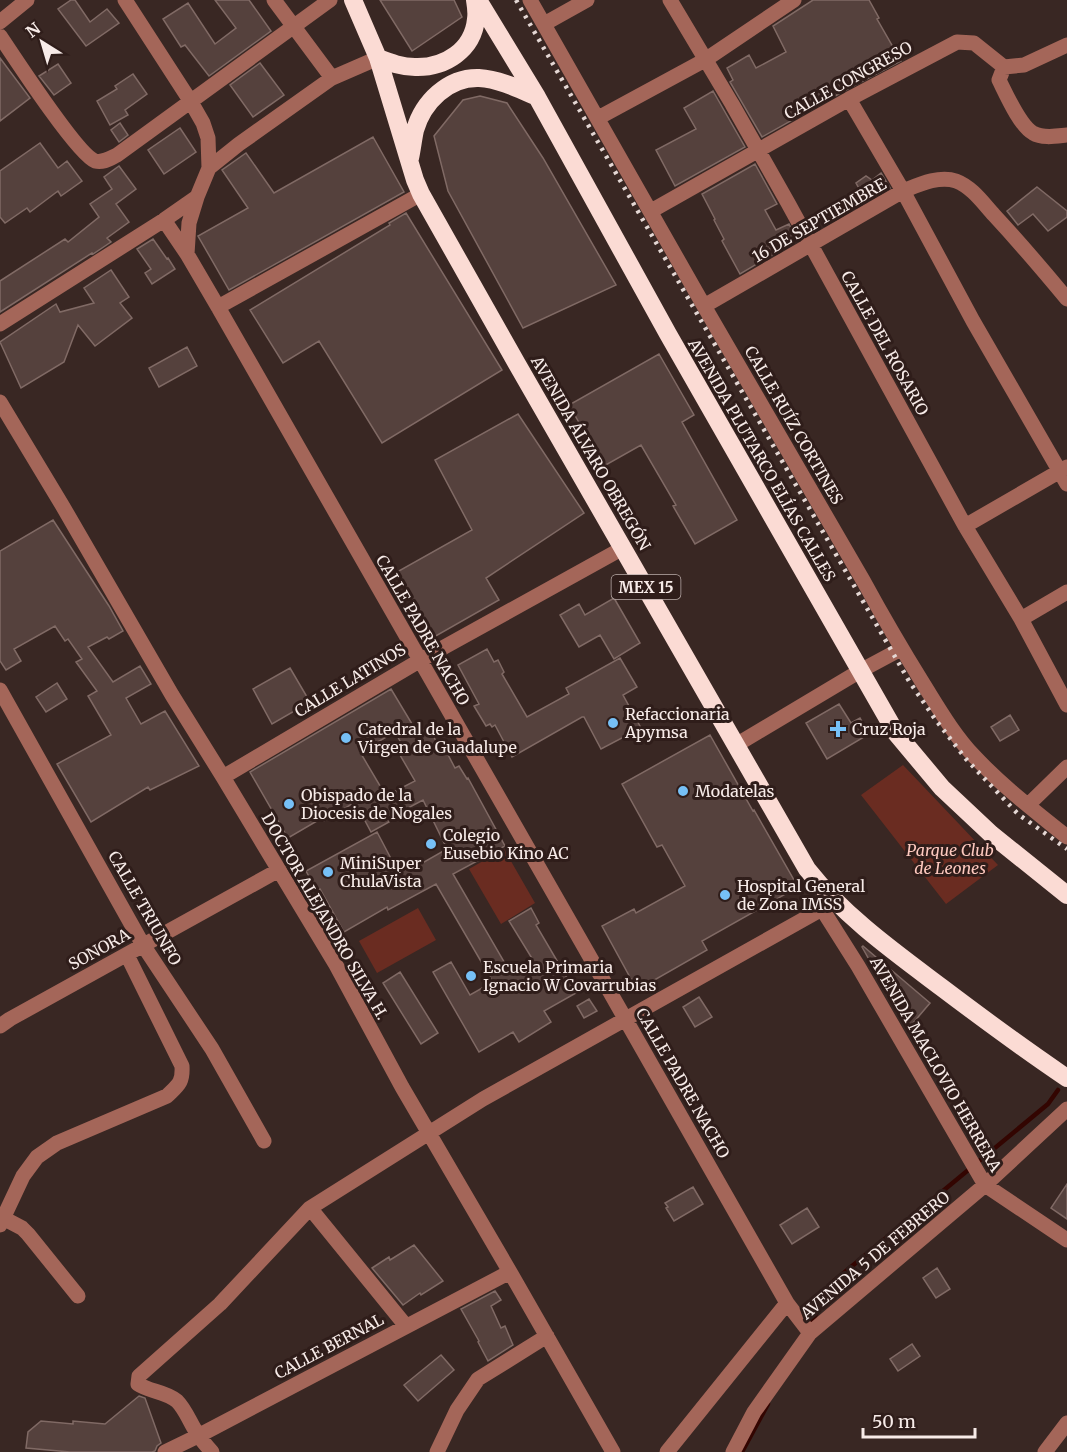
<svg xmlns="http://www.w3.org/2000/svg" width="1067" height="1452" font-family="Merriweather,serif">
<rect width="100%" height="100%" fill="#392723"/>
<path fill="#6a2c21" d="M 903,765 L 998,865 L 946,904 L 861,795 Z
M 504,849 L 535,903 L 501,924 L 469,869 Z
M 418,908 L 436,940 L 377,973 L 359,941 Z"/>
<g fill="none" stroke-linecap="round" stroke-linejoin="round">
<path stroke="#330501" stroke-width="4.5" d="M 810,1325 L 834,1281 L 1048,1104 L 1058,1090
M 742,1452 L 768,1404"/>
</g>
<path fill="#55413d" stroke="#806a65" stroke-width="1.5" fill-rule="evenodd" d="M 71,0 L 75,0 L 90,22 L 107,9 L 119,23 L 86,46 L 58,9 Z
M 215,0 L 249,0 L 271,31 L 209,76 L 185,45 L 181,47 L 163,19 L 188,3 L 215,44 L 236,28 Z
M 380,0 L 454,0 L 462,17 L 412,51 Z
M 813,0 L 869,0 L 879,18 L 877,19 L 901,61 L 844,91 L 762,137 L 730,82 L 733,80 L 727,68 L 749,55 L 756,68 L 786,52 L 773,26 Z
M 0,58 L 30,98 L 0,121 Z
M 260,63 L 284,95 L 253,117 L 230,85 Z
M 58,64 L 71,83 L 54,95 L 39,76 Z
M 133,74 L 147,94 L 125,110 L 128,115 L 110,125 L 97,101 L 117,89 L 115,86 Z
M 713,91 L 745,147 L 675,186 L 656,150 L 696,129 L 684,108 Z
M 480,96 L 507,103 L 543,158 L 616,285 L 523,328 L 448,191 L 434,136 L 463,100 Z
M 120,123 L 128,135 L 119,142 L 111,130 Z
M 180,128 L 196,152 L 164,174 L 148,150 Z
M 373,137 L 404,192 L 229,290 L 198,236 L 248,208 L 222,170 L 246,153 L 274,193 Z
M 40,143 L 58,168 L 67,161 L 82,181 L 61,196 L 58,191 L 30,212 L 27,208 L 5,223 L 0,217 L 0,171 Z
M 755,164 L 777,204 L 765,210 L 776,230 L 789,224 L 796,238 L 769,249 L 772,255 L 740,274 L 722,241 L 724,239 L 714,220 L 715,219 L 702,194 Z
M 119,166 L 136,189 L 116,204 L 129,222 L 107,238 L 111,242 L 93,254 L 92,253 L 0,312 L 0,281 L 65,239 L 68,242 L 99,217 L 90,204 L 112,189 L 104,177 Z
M 881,173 L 890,188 L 866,201 L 856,183 L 866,176 L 872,180 Z
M 1037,187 L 1067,211 L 1067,217 L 1048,231 L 1033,214 L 1018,225 L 1007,211 Z
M 406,213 L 502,370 L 382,443 L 319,341 L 283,363 L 250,310 L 390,225 L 389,223 Z
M 153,239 L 167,259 L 168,258 L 175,269 L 152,284 L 145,273 L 151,269 L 137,249 Z
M 111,270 L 129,297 L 120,303 L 132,318 L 95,346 L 78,325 L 64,362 L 21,388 L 0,342 L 56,304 L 60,312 L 94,303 L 84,288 Z
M 187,347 L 197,366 L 159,387 L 149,368 Z
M 659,354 L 694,415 L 682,422 L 737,520 L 695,544 L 673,506 L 676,505 L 641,445 L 604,466 L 569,405 Z
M 518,414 L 584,513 L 486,578 L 499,600 L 434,637 L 397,572 L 472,530 L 435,460 Z
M 53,520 L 109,606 L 123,631 L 109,639 L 107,637 L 88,647 L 113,682 L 140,666 L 151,684 L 126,698 L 141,724 L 165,711 L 199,766 L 150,790 L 148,787 L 91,822 L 57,764 L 111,735 L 88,696 L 97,691 L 76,662 L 82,659 L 68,639 L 65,641 L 55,626 L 14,649 L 21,661 L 6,670 L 0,661 L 0,551 Z
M 614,598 L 640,643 L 614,659 L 600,635 L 579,647 L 560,615 L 579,604 L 585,615 Z
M 487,649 L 494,662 L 498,660 L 504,672 L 502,674 L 527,717 L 569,694 L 566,688 L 620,658 L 637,687 L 623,695 L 641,728 L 601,749 L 584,717 L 582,717 L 512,757 L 495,725 L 492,727 L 490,724 L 486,726 L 474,706 L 479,704 L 458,665 Z
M 290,668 L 310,702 L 272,724 L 253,689 Z
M 57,683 L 67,699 L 46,712 L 36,697 Z
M 391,689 L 418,734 L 428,727 L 443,753 L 446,751 L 455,768 L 459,766 L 467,779 L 468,778 L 505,846 L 453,874 L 510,972 L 533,960 L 509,921 L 531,908 L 539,923 L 536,925 L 576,993 L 544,1011 L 551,1022 L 519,1042 L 513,1032 L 479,1052 L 433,972 L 451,962 L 470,995 L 493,982 L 436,884 L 388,910 L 387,907 L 344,932 L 320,889 L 317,891 L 306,871 L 377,832 L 396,868 L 407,861 L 412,869 L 447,849 L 423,800 L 387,819 L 389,822 L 371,832 L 355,802 L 324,821 L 322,818 L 288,838 L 250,772 ZM 395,732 L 406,752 L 400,755 L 415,781 L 386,796 L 360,752 Z
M 839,704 L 851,723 L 860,718 L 869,734 L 827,759 L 806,723 Z
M 1010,715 L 1019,730 L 1000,741 L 991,727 Z
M 710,735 L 753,811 L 754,810 L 798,887 L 702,941 L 707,950 L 637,990 L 602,926 L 634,909 L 636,913 L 685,886 L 662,845 L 657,847 L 622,784 Z
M 863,946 L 930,1003 L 908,1029 L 862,947 Z
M 400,972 L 438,1033 L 421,1044 L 383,983 Z
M 699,997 L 712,1017 L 695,1027 L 683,1007 Z
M 589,999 L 597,1011 L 584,1018 L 577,1006 Z
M 1067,1184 L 1067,1219 L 1051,1208 Z
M 693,1187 L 703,1204 L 674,1221 L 666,1208 L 668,1207 L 665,1203 Z
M 807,1208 L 819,1227 L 792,1244 L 780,1225 Z
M 414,1245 L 443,1281 L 421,1295 L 420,1293 L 403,1305 L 372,1268 L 389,1257 L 390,1260 Z
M 937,1268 L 950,1289 L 936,1298 L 923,1278 Z
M 495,1291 L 501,1300 L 491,1306 L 501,1328 L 505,1326 L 513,1345 L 488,1361 L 478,1342 L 479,1341 L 461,1309 Z
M 912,1344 L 920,1356 L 898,1371 L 890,1359 Z
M 441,1355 L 454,1370 L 418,1401 L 404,1385 Z
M 139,1396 L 145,1398 L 161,1443 L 157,1446 L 155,1451 L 152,1452 L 70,1452 L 26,1448 L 28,1432 L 41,1421 L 73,1424 L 73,1421 L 105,1424 Z"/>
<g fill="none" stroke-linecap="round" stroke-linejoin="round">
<path stroke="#a46659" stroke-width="15" d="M 125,0 L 191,102 L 203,123 L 208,138 L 209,168 L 197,197 L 189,223 L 187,254
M 274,0 L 332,78
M 530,0 L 704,306 L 864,582 C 883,617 903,651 924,685 C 939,709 954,735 974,756 C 1002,786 1035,811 1067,837
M 670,0 L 732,104 L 788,203 L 965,526 L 1021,619 L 1067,705
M 0,22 L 27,0
M 544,24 L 587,0
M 0,36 C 14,57 78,155 95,161 C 103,163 109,159 117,155 L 330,0
M 1004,67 L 999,80 C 1006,94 1020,126 1033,133 C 1043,139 1057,136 1067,135
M 849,99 L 903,191 L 973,321 L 1067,484
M 598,118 L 705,60 L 794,0
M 209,168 L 239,144 L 332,78 L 378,58
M 651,211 L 849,99 L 957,42 L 974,43 L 1004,67 L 1024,65 L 1067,45
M 164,220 L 187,254 L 218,307 C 407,640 599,970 787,1303 L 810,1333
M 704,306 L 903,191 C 918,185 939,175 956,181 C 972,187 983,203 994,215 C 1019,242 1043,270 1067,299
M 218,307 L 421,194
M 0,324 L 164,220 L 197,197
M 0,402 L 62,505 L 172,695 L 223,777 L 336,965 L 402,1087 L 510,1272 L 613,1452
M 965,526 L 1067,467
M 1021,619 L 1067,592
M 0,690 L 143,945 L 212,1049 L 264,1141
M 736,745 L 860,671 L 901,649
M 223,777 L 419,661 L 623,548
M 1028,805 L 1067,767
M 822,909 L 858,966 L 985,1185 L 1067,1240
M 0,1026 L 10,1019 L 279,870
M 310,1208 L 406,1326
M 3,1218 L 22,1228 L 28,1234 L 78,1296
M 0,1225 L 23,1176 L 37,1157 L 57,1143 L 167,1096 C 178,1085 183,1083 182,1066 L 127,955
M 165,1452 L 198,1436 L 510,1272
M 212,1452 C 207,1446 201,1440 197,1433 C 190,1423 186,1410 177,1401 C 165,1391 150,1392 138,1384 L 139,1376 L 220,1304 L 310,1208 L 483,1099 L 822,909 L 834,900
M 437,1452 L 457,1410 L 478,1379 L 547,1336
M 667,1452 L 787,1303
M 733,1452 L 754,1412 L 810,1333 L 985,1185 L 1067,1109
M 1045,1452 L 1067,1423"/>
<path stroke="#fbdbd4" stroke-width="18" d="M 353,0 L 378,58 L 415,180 L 421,194 L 517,364 L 807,869 C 844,916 893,951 941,987 C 982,1018 1024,1049 1067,1078
M 478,0 L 537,97 L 668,334 L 896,733 L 942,788 L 991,834 L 1067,895
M 378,58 C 391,63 402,67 415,67 C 445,68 473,50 476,19 C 477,13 476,6 475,0
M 410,158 C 412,149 413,139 415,130 C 423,102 448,77 479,78 C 499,79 519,89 537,97"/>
<path stroke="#e4d7d4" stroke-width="4.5" stroke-dasharray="3 6" stroke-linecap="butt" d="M 516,0 L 909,681 L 935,719 L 966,759 L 1018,814 L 1067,849"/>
</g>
<g fill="#76c0f6" stroke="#2f1d1a" stroke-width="2">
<circle cx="613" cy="723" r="6"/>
<path d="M835 720h6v6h6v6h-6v6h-6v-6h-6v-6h6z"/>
<circle cx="346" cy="738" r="6"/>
<circle cx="683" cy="791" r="6"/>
<circle cx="289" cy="804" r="6"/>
<circle cx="431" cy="844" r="6"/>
<circle cx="328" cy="872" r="6"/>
<circle cx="725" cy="895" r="6"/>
<circle cx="471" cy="976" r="6"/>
</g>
<g text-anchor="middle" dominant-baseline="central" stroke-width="6" stroke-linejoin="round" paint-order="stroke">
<rect fill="#2f1d1a" stroke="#bbadaa" stroke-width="1.5" x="611.5" y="575" width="69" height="24" rx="4.5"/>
<g font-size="15" font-weight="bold" fill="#f7ebe8">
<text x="646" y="587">MEX 15</text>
</g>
<g font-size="16" fill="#f7ebe8" stroke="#2f1d1a">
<text transform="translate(848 80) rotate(-29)">CALLE CONGRESO</text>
<text transform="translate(819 220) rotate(-30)">16 DE SEPTIEMBRE</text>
<text transform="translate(885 343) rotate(61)">CALLE DEL ROSARIO</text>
<text transform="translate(794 425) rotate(60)">CALLE RUÍZ CORTINES</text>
<text transform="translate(591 453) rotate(60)">AVENIDA ÁLVARO OBREGÓN</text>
<text transform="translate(762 460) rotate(60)">AVENIDA PLUTARCO ELÍAS CALLES</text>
<text transform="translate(423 630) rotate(60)">CALLE PADRE NACHO</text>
<text transform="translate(350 680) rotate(-31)">CALLE LATINOS</text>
<text transform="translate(145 908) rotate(60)">CALLE TRIUNFO</text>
<text transform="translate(325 916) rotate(60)">DOCTOR ALEJANDRO SILVA H.</text>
<text transform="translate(99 949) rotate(-29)">SONORA</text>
<text transform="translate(936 1064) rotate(60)">AVENIDA MACLOVIO HERRERA</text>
<text transform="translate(683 1083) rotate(60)">CALLE PADRE NACHO</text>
<text transform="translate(875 1255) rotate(-40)">AVENIDA 5 DE FEBRERO</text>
<text transform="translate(329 1346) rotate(-28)">CALLE BERNAL</text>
</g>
<g font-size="16" fill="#f7ebe8" stroke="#2f1d1a" text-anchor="start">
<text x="625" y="714">Refaccionaria<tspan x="625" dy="18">Apymsa</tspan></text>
<text x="358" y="729">Catedral de la<tspan x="358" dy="18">Virgen de Guadalupe</tspan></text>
<text x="852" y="729">Cruz Roja</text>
<text x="695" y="791">Modatelas</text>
<text x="301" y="795">Obispado de la<tspan x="301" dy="18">Diocesis de Nogales</tspan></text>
<text x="443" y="835">Colegio<tspan x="443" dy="18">Eusebio Kino AC</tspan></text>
<text x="340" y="863">MiniSuper<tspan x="340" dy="18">ChulaVista</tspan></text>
<text x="737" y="886">Hospital General<tspan x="737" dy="18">de Zona IMSS</tspan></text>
<text x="483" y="967">Escuela Primaria<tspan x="483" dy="18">Ignacio W Covarrubias</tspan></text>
</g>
<g font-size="16" font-style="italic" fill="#fec9bf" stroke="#2f1d1a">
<text x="950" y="850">Parque Club<tspan x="950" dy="18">de Leones</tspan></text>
</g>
</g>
<g transform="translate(42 42) rotate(323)" stroke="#2f1d1a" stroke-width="4.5" paint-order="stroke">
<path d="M0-4.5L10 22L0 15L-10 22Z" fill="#f7ebe8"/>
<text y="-9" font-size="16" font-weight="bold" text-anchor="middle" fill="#f7ebe8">N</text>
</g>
<path d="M863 1428v9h112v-9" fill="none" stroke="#f7ebe8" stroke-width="3"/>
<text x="872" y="1428" font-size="18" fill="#f7ebe8" stroke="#2f1d1a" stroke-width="4.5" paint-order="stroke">50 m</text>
</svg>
